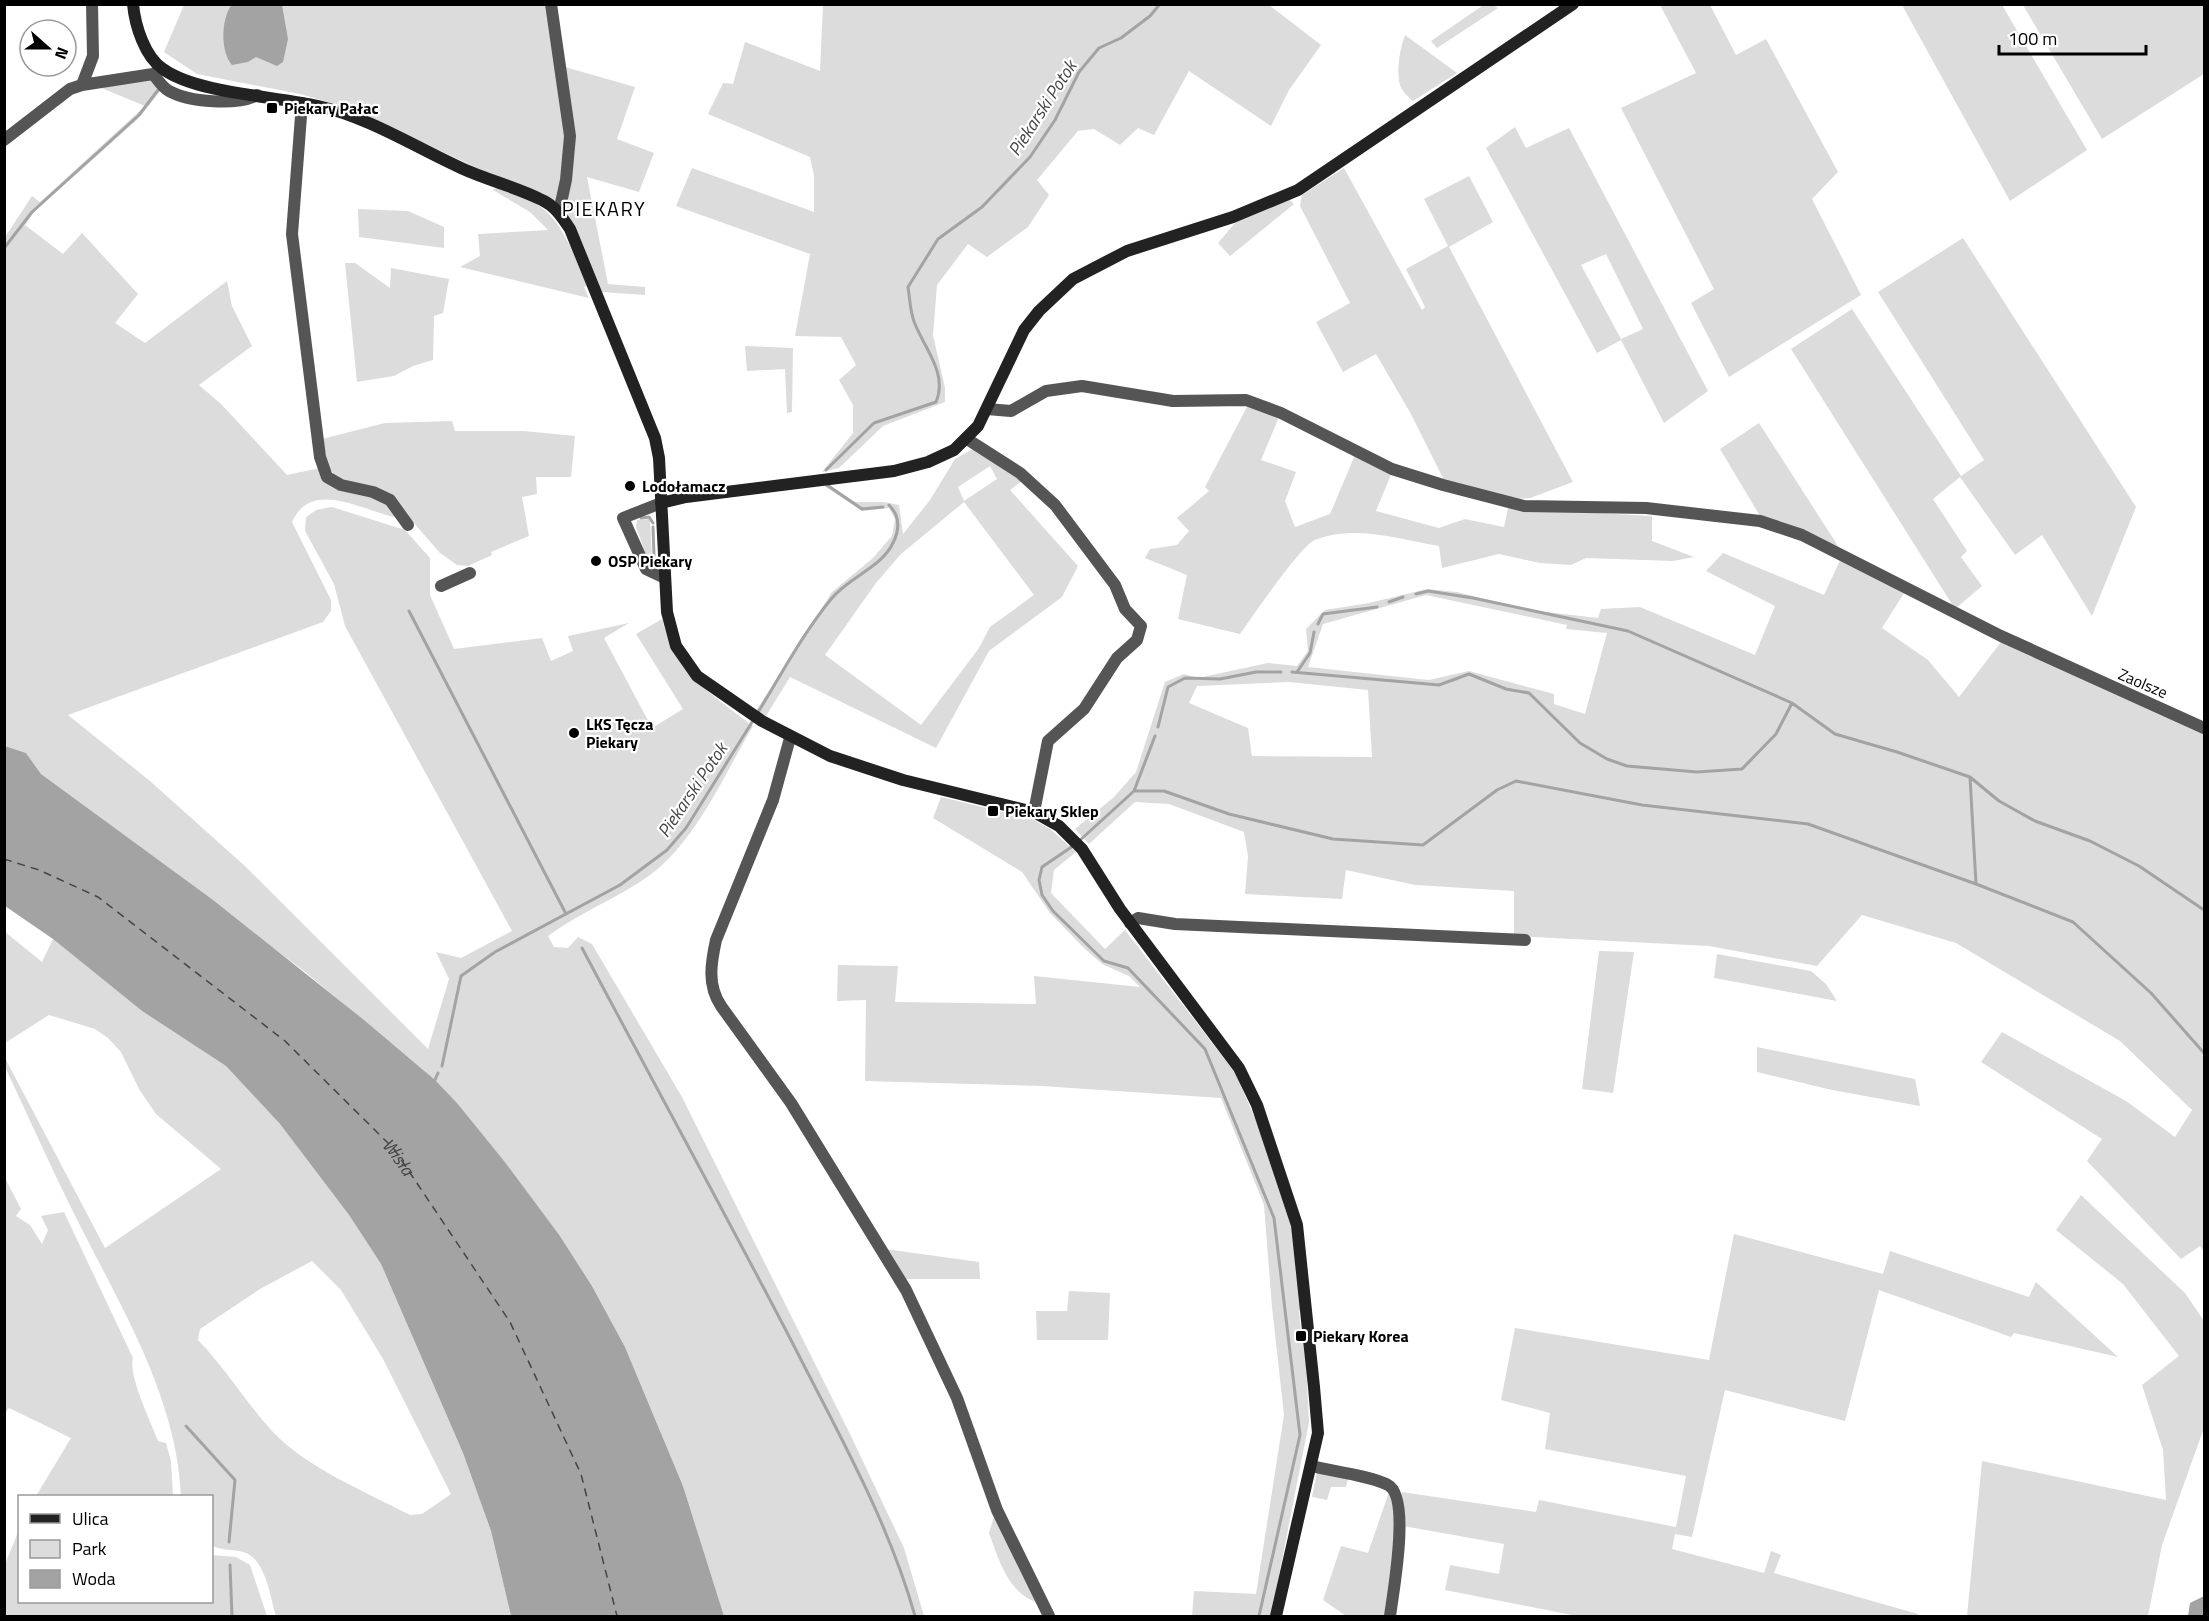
<svg xmlns="http://www.w3.org/2000/svg" width="2209" height="1621" font-family="'Titillium Web',sans-serif">
<rect width="100%" height="100%" fill="#fff"/>
<path fill="#dcdcdc" fill-rule="evenodd" d="M 1485,4 L 1493,5 L 1498,8 L 1437,48 L 1431,41 Z
M 184,5 L 547,5 L 567,136 L 557,205 L 348,108 L 300,94 L 197,74 L 164,52 Z
M 823,5 L 1269,5 L 1321,45 L 1289,90 L 1271,126 L 1189,71 L 1154,135 L 1138,128 L 1120,145 L 1094,129 L 1078,131 L 1037,180 L 1049,195 L 1028,227 L 987,257 L 968,244 L 937,285 L 933,335 L 945,388 L 945,402 L 883,426 L 839,468 L 822,472 L 853,433 L 853,405 L 839,380 L 856,365 L 841,337 L 795,336 L 810,254 L 676,206 L 692,168 L 814,212 L 814,176 L 810,157 L 708,114 L 723,83 L 733,84 L 745,42 L 820,71 Z
M 1660,5 L 1710,5 L 1736,55 L 1766,39 L 1838,172 L 1812,199 L 1861,295 L 1729,377 L 1691,303 L 1714,289 L 1621,108 L 1696,73 Z
M 1902,5 L 2002,5 L 2087,150 L 2010,201 Z
M 2023,5 L 2204,5 L 2204,74 L 2102,139 Z
M 1405,35 L 1457,73 L 1413,101 C 1408,97 1402,91 1400,85 C 1396,71 1400,48 1405,35 Z
M 565,67 L 635,87 L 617,139 L 654,153 L 639,192 L 587,177 L 608,284 L 645,287 L 645,295 L 602,292 L 565,210 Z
M 153,77 L 162,89 L 138,119 L 34,212 L 25,225 L 63,254 L 82,233 L 138,294 L 115,323 L 145,343 L 227,281 L 232,306 L 252,346 L 199,385 L 222,405 L 287,475 L 320,468 L 390,505 L 399,518 C 362,511 312,478 292,522 L 331,600 L 331,611 L 323,622 L 68,715 L 150,781 L 246,867 L 428,1049 L 449,979 L 436,952 L 461,958 L 512,931 L 345,626 L 334,584 L 305,531 L 306,517 L 316,510 L 332,507 L 405,530 L 430,558 L 430,595 L 454,649 L 542,638 L 551,661 L 573,651 L 568,636 L 629,623 L 604,638 L 652,728 L 683,709 L 636,634 L 662,619 C 676,674 711,694 753,726 C 724,775 696,841 650,875 C 620,897 580,912 548,936 L 554,947 L 568,948 L 578,937 L 592,944 L 682,1097 L 850,1434 L 904,1548 L 924,1616 L 724,1616 L 683,1486 L 625,1347 L 592,1286 L 560,1236 L 457,1103 L 422,1069 L 304,971 L 41,774 L 26,753 L 5,746 L 5,237 L 32,196 L 40,202 L 145,106 L 99,87 Z
M 1515,127 L 1526,148 L 1569,128 L 1708,391 L 1664,423 L 1621,340 L 1597,353 L 1486,148 ZM 1606,254 L 1643,329 L 1621,339 L 1581,265 Z
M 1344,168 L 1422,310 L 1425,307 L 1406,269 L 1448,246 L 1424,199 L 1469,176 L 1493,222 L 1449,247 L 1573,482 L 1530,498 L 1516,499 L 1444,480 L 1411,414 L 1376,354 L 1343,372 L 1316,322 L 1350,303 L 1300,206 L 1302,195 Z
M 496,188 C 509,193 524,196 535,203 C 564,220 574,257 587,286 L 584,287 L 589,298 L 460,267 L 480,256 L 478,234 L 548,230 L 530,212 L 493,190 Z
M 1290,200 L 1294,204 L 1230,256 L 1218,243 L 1236,222 Z
M 358,209 L 408,211 L 444,227 L 444,248 L 359,237 Z
M 1963,238 L 2136,507 L 2092,616 L 2042,535 L 2015,555 L 1960,477 L 1933,499 L 1967,551 L 1961,557 L 1982,586 L 1955,609 L 1791,349 L 1852,309 L 1961,476 L 1984,460 L 1878,292 Z
M 345,263 L 355,263 L 390,288 L 391,268 L 449,279 L 443,313 L 434,316 L 433,360 L 413,366 L 394,376 L 357,382 Z
M 745,346 L 793,348 L 792,412 L 787,413 L 785,369 L 747,371 Z
M 1248,405 L 1279,417 L 1261,460 L 1296,472 L 1285,501 L 1295,527 L 1330,514 L 1355,455 L 1392,472 L 1376,511 L 1439,528 L 1465,519 L 1504,527 L 1508,508 L 1652,516 L 1652,541 L 1694,557 L 1673,561 L 1586,558 L 1571,565 L 1540,563 L 1499,554 L 1442,568 L 1439,546 C 1399,539 1355,524 1315,540 C 1301,545 1252,617 1240,634 L 1178,619 L 1187,575 L 1145,558 L 1150,549 L 1177,545 L 1189,531 L 1177,518 L 1209,491 L 1205,487 Z
M 452,421 L 455,431 L 524,431 L 575,436 L 571,477 L 536,477 L 537,494 L 522,497 L 529,536 L 491,552 L 492,555 L 468,566 L 457,565 L 440,553 L 393,499 L 338,480 L 328,466 L 322,439 L 385,423 Z
M 1759,423 L 1838,546 L 1760,516 L 1720,449 Z
M 973,449 L 1023,480 L 1010,490 L 1078,566 L 1062,597 L 989,651 L 936,748 L 790,677 L 766,716 L 756,711 L 832,592 L 873,558 L 892,536 L 895,519 L 889,508 L 862,511 L 824,486 L 829,485 L 855,502 L 884,502 L 899,505 L 903,534 L 930,500 L 955,459 ZM 990,466 L 997,479 L 964,501 L 958,487 ZM 964,502 L 1034,595 L 990,627 L 979,648 L 921,725 L 825,655 L 876,583 L 901,554 Z
M 650,519 L 652,559 L 648,560 L 636,527 L 637,520 Z
M 1723,553 L 1824,595 L 1841,558 L 1904,593 L 1882,628 L 1928,660 L 1959,697 L 2001,642 L 2204,732 L 2204,1252 L 2200,1246 L 2181,1259 L 2087,1161 L 2102,1139 L 1981,1062 L 2002,1032 L 2126,1101 L 2175,1137 L 2192,1110 L 2120,1041 L 1956,943 L 1862,915 L 1817,966 L 1709,946 L 1514,936 L 1514,891 L 1415,885 L 1346,870 L 1342,899 L 1245,894 L 1248,856 L 1244,832 L 1169,804 L 1135,802 L 1089,844 L 1075,829 L 1114,797 L 1136,772 L 1165,682 L 1184,674 L 1198,678 L 1268,663 L 1297,666 L 1308,651 L 1306,629 L 1325,610 L 1369,603 L 1427,589 L 1457,592 L 1529,610 L 1598,618 L 1601,609 L 1640,607 L 1755,655 L 1775,606 L 1706,571 ZM 1426,595 L 1567,625 L 1566,629 L 1607,633 L 1585,714 L 1554,704 L 1554,694 L 1469,671 L 1429,680 L 1308,667 L 1323,624 ZM 1289,682 L 1368,690 L 1372,757 L 1252,756 L 1248,728 L 1189,703 L 1197,686 Z
M 941,797 L 1032,819 L 1050,829 L 1076,852 L 1054,870 L 1051,893 L 1105,949 L 1125,930 L 1236,1074 L 1270,1154 L 1293,1231 L 1301,1308 L 1299,1311 L 1302,1342 L 1305,1342 L 1309,1422 L 1271,1616 L 1192,1616 L 1194,1591 L 1256,1594 L 1284,1415 L 1272,1307 L 1264,1205 L 1221,1098 L 1042,1086 L 865,1081 L 866,1000 L 837,1001 L 838,965 L 898,966 L 895,1002 L 1036,1004 L 1034,976 L 1140,987 L 1129,976 L 1102,964 L 1083,947 L 1050,913 L 1022,872 L 933,818 Z
M 4,931 L 42,962 L 53,939 L 142,1011 L 226,1066 L 280,1124 L 349,1215 L 381,1264 L 463,1453 L 491,1531 L 511,1616 L 276,1616 C 270,1597 266,1558 243,1552 C 233,1549 220,1551 212,1545 L 212,1496 L 181,1496 C 177,1406 131,1324 90,1245 C 59,1186 33,1126 5,1067 L 5,1058 L 105,1248 L 221,1169 L 156,1114 L 139,1089 L 121,1052 L 108,1038 L 95,1029 L 49,1015 L 5,1043 ZM 312,1261 L 341,1290 L 383,1359 L 451,1494 L 422,1514 L 410,1515 C 366,1492 307,1468 273,1432 C 247,1404 226,1369 198,1340 L 200,1329 L 260,1289 Z
M 1599,951 L 1634,952 L 1613,1093 L 1582,1089 Z
M 1717,954 L 1811,971 L 1826,984 L 1837,1001 L 1714,978 Z
M 1757,1047 L 1915,1079 L 1920,1106 L 1832,1090 L 1757,1072 Z
M 5,1178 L 21,1209 L 16,1216 L 30,1225 L 42,1244 L 48,1230 L 41,1216 L 64,1212 L 133,1358 C 128,1376 151,1422 158,1441 L 166,1443 L 171,1461 L 173,1496 L 36,1496 L 71,1438 L 9,1408 L 5,1413 Z
M 2081,1195 L 2185,1293 L 2204,1321 L 2204,1428 L 2162,1545 L 2148,1616 L 1967,1616 L 1982,1461 L 2166,1500 L 2163,1450 L 2142,1385 L 2179,1356 L 2123,1284 L 2056,1230 Z
M 1734,1234 L 1883,1274 L 1890,1251 L 2029,1297 L 2036,1282 L 2118,1357 L 2014,1333 L 2011,1337 L 1879,1290 L 1845,1421 L 1725,1390 L 1692,1537 L 1675,1534 L 1672,1549 L 1764,1573 L 1771,1551 L 1781,1555 L 1774,1573 L 1918,1614 L 1918,1616 L 1577,1616 L 1445,1590 L 1450,1565 L 1499,1574 L 1504,1544 L 1403,1526 L 1402,1492 L 1536,1512 L 1539,1500 L 1676,1527 L 1686,1476 L 1545,1449 L 1550,1413 L 1501,1400 L 1515,1328 L 1709,1360 Z
M 885,1249 L 979,1262 L 980,1279 L 905,1279 Z
M 1069,1291 L 1110,1293 L 1108,1340 L 1037,1340 L 1036,1311 L 1067,1311 Z
M 1317,1471 L 1348,1479 L 1346,1487 L 1331,1487 L 1327,1500 L 1312,1497 Z
M 1390,1489 L 1396,1518 L 1387,1616 L 1346,1616 L 1323,1600 L 1341,1546 L 1368,1553 Z
M 995,1513 L 1039,1603 C 1008,1594 999,1560 989,1533 Z
M 19,1530 L 20,1602 L 212,1602 L 212,1555 L 236,1557 L 250,1565 L 267,1616 L 5,1616 L 5,1564 Z"/>
<path fill="#a3a3a3" d="M 232,4 L 282,5 L 288,39 L 283,62 L 277,66 L 256,57 L 248,62 L 232,65 C 220,51 221,19 232,4 Z
M 5,746 L 26,753 L 41,774 L 213,900 L 364,1020 L 435,1080 L 457,1103 L 504,1161 L 560,1236 L 592,1286 L 625,1347 L 683,1486 L 724,1616 L 511,1616 L 491,1531 L 463,1453 L 381,1264 L 349,1215 L 280,1124 L 226,1066 L 142,1011 L 53,939 L 5,906 Z
M 2204,1596 L 2204,1616 L 2188,1616 L 2190,1603 Z"/>
<g fill="none" stroke-linecap="round" stroke-linejoin="round">
<path stroke="#a3a3a3" stroke-width="3" d="M 5,247 L 32,212 L 139,115 L 158,90
M 826,470 L 874,423 L 936,402 C 948,374 925,349 915,324 C 910,313 910,299 908,287 L 938,239 L 982,207 L 1030,157 L 1055,120 L 1079,72 L 1099,48 L 1121,38 L 1150,16 L 1160,4
M 827,485 L 862,509 L 883,507
M 641,518 L 649,517 L 653,523
M 653,527 L 654,556
M 1416,594 L 1428,591 L 1473,598 L 1628,631 L 1792,703 L 1835,734 L 1897,752 L 1970,777 L 1999,801 L 2035,821 L 2090,841 L 2139,866 L 2204,910
M 1389,602 L 1403,597
M 409,611 L 565,912
M 1318,624 L 1323,614 L 1377,607
M 1292,672 L 1439,685 L 1469,674 L 1506,689 L 1529,693 L 1580,743 L 1607,759 L 1627,766 L 1697,772 L 1742,769 L 1776,734 L 1792,703
M 1297,672 L 1310,653 L 1314,632
M 757,714 C 781,675 803,633 832,598 C 849,577 881,568 893,543 C 900,529 900,516 889,505
M 1158,727 L 1168,687 L 1185,678 L 1220,679 L 1256,672 L 1281,672
M 1970,777 L 1976,884
M 1134,791 L 1164,791 L 1229,814 L 1333,839 L 1423,845 L 1497,790 L 1516,781 L 1642,805 L 1808,824 L 1976,884 L 2073,922 L 2151,993 L 2204,1053
M 1078,842 L 1134,791 L 1155,736
M 1073,846 L 1042,867 L 1039,880 L 1042,895 L 1053,911 L 1104,961 L 1128,968 L 1205,1049 L 1274,1218 L 1300,1435 L 1259,1616
M 582,948 C 652,1080 724,1211 793,1344 C 838,1433 888,1520 915,1616
M 442,1066 L 461,976 L 495,952 L 620,885 L 667,850 L 686,828 L 754,719
M 434,1082 L 438,1073
M 186,1426 L 235,1480 L 229,1542
M 230,1565 L 232,1616"/>
<path stroke="#444" stroke-width="1.5" stroke-dasharray="8 6" stroke-linecap="butt" id="s1" d="M 4,859 L 39,870 L 98,897 L 285,1041 L 394,1149 L 510,1322 L 581,1474 L 617,1616"/>
<path stroke="#555" stroke-width="12" d="M 551,4 L 570,136 L 566,180 L 559,212
M 153,74 C 158,80 162,87 169,91 C 189,102 237,106 257,95
M 82,85 L 93,56 L 92,4
M 302,103 L 292,234 L 320,457 L 327,477 L 341,485 L 373,492 L 390,500 L 408,525
M 4,140 L 70,89 L 82,85 L 153,74 L 162,69
M 987,409 L 1011,411 L 1046,391 L 1082,386 L 1173,401 L 1246,400 L 1281,413 L 1392,469 L 1443,485 L 1524,506 L 1646,508 L 1760,521 L 1802,535 L 2001,636 L 2204,728
M 967,439 L 1020,473 L 1055,505 L 1115,585 L 1125,609 L 1141,626 L 1137,640 L 1117,658 L 1084,709 L 1048,741 L 1034,812
M 661,503 L 623,518 L 646,569 L 663,577
M 441,586 L 470,573
M 790,738 L 773,800 L 716,940 C 711,963 707,985 721,1006 L 791,1103 L 906,1290 L 957,1398 L 997,1510 L 1049,1616
M 1130,923 L 1138,918 L 1175,924 L 1525,940
M 1311,1466 C 1332,1471 1372,1476 1388,1485 C 1411,1497 1393,1593 1390,1616"/>
<path stroke="#222" stroke-width="12" d="M 133,4 C 135,26 145,57 163,69 C 198,94 276,96 318,106 C 368,117 415,147 461,168 C 487,180 516,187 542,200 C 555,206 562,217 570,229 L 655,438 L 659,458 L 667,612 L 676,646 L 697,676 L 762,721 L 830,756 L 903,780 L 1034,812 L 1059,826 L 1082,849 L 1120,909 L 1239,1068 L 1257,1105 L 1297,1225 L 1314,1387 L 1318,1433 L 1276,1616
M 661,503 L 686,497 L 894,471 L 928,462 L 954,450 L 978,426 L 1024,330 L 1039,311 L 1073,279 L 1127,251 L 1233,217 L 1298,190 L 1573,4"/>
</g>
<g fill="#000" stroke="#fff" stroke-width="2">
<rect x="266" y="102" width="12" height="12" rx="3"/>
<circle cx="630" cy="486" r="6"/>
<circle cx="596" cy="561" r="6"/>
<circle cx="574" cy="733" r="6"/>
<rect x="987" y="805" width="12" height="12" rx="3"/>
<rect x="1295" y="1330" width="12" height="12" rx="3"/>
</g>
<g text-anchor="middle" dominant-baseline="central" stroke-width="4.5" stroke-linejoin="round" paint-order="stroke">
<g font-size="16" font-weight="bold" fill="#000" stroke="#fff" text-anchor="start">
<text x="284" y="108">Piekary Pałac</text>
<text x="642" y="486">Lodołamacz</text>
<text x="608" y="561">OSP Piekary</text>
<text x="586" y="724">LKS Tęcza<tspan x="586" dy="18">Piekary</tspan></text>
<text x="1005" y="811">Piekary Sklep</text>
<text x="1313" y="1336">Piekary Korea</text>
</g>
<g font-size="16" fill="#000" stroke="#fff">
<text transform="translate(2143 683) rotate(23)">Zaolsze</text>
</g>
<g font-size="18" font-style="italic" fill="#444" stroke="#fff">
<text transform="translate(1042 108) rotate(-57)">Piekarski Potok</text>
<text transform="translate(692 790) rotate(-56)">Piekarski Potok</text>
<text stroke="none"><textPath href="#s1" startOffset="500">Wisła</textPath></text>
</g>
<g font-size="20" letter-spacing="1.5" fill="#000" stroke="#fff">
<text x="604" y="208">PIEKARY</text>
</g>
</g>
<rect width="2209" height="1621" fill="none" stroke="#000000" stroke-width="12"/>
<rect x="18" y="1495" width="195" height="108" fill="#ffffff" stroke="#999999" stroke-width="1.5"/>
<rect x="30" y="1514" width="30" height="9" fill="#222222" stroke="#999999" stroke-width="1.5"/>
<text x="72" y="1525" font-size="18" fill="#000000">Ulica</text>
<rect x="30" y="1540" width="30" height="18" fill="#dcdcdc" stroke="#999999" stroke-width="1.5"/>
<text x="72" y="1555" font-size="18" fill="#000000">Park</text>
<rect x="30" y="1570" width="30" height="18" fill="#a3a3a3" stroke="#999999" stroke-width="1.5"/>
<text x="72" y="1585" font-size="18" fill="#000000">Woda</text>
<g transform="translate(48 48) rotate(111)"><circle r="28" fill="#ffffff" stroke="#999999" stroke-width="1.5"/>
<path d="M0-4.5L10 22L0 15L-10 22Z" fill="#000000"/>
<text y="-9" font-size="16" font-weight="bold" text-anchor="middle" fill="#000000">N</text>
</g>
<path d="M1999 45v9h147v-9" fill="none" stroke="#000000" stroke-width="3"/>
<text x="2008" y="45" font-size="18" fill="#000000" stroke="#ffffff" stroke-width="4.5" paint-order="stroke">100 m</text>
</svg>
